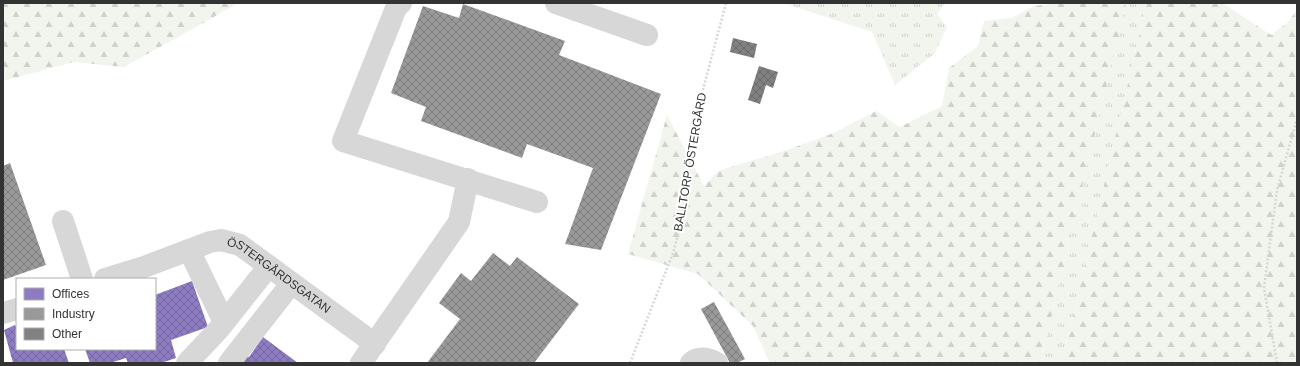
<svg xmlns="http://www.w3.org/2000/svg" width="1300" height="366" font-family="Arial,sans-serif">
<defs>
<pattern id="grass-tufts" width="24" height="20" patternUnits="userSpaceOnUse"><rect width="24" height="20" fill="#f1f5ed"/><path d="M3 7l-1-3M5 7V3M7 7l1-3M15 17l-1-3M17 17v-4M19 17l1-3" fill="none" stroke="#cfd2cc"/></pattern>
<pattern id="forest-firs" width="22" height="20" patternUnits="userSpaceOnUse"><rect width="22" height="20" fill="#f1f5ed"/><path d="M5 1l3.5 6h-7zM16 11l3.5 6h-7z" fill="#cfd2cc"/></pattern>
<pattern id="offices-cross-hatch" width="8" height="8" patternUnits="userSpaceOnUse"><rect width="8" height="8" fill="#8e7cc3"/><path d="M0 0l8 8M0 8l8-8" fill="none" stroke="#75669f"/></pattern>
<pattern id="industry-cross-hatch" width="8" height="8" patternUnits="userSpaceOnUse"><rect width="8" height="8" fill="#999"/><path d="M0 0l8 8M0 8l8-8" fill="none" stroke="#7d7d7d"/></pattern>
<pattern id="building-cross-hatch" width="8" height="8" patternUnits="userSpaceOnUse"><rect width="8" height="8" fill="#818181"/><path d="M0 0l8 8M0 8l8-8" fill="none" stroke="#6a6a6a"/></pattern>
</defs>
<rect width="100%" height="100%" fill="#fff"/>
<path fill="url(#grass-tufts)" d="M 783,3 L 945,3 L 937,14 L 947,27 L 935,53 L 895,85 L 872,32 Z
M 1126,3 L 1147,3 L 1062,363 L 1040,363 Z"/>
<path fill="url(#forest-firs)" d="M 3,3 L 237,3 L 237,4 L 124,67 L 74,62 L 3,81 Z
M 1063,3 L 1126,3 L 1040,363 L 770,363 L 753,326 L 698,274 L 628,254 L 667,115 L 704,186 L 718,171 L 784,151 L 834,133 L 876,111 L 900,127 L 942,106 L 949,68 L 978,46 L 984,21 L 1012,18 L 1034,6 Z
M 1147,3 L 1222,3 L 1271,35 L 1287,23 L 1297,10 L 1297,363 L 1062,363 Z"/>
<path fill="url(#offices-cross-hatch)" d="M 192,281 L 208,327 L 171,340 L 176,358 L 161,363 L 128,363 L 126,358 L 110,363 L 90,363 L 85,349 L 155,349 L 155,295 Z
M 15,325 L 17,329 L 17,349 L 64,349 L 69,363 L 13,363 L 4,330 Z
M 263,337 L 298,363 L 241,363 L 246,355 L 249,357 Z"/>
<path fill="url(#industry-cross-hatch)" d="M 463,4 L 565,41 L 559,55 L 661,94 L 601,250 L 565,244 L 593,168 L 527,144 L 522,158 L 421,121 L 426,107 L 391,93 L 423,6 L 459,18 Z
M 10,163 L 46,265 L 3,280 L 3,166 Z
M 493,253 L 510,266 L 517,257 L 579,304 L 534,363 L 427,363 L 460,319 L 439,303 L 461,273 L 471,281 Z
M 714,302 L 745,359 L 737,363 L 730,363 L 701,309 Z"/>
<path fill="url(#building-cross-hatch)" d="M 733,38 L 757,44 L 754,58 L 730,52 Z
M 759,66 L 778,72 L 773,88 L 766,85 L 760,104 L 748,100 Z"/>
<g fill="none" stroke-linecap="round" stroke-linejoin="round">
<path stroke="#d6d6d6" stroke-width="2.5" stroke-dasharray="2 2" stroke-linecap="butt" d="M 630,363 L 673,253 L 681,224 L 687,193 L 696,116 L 726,3
M 1277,363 L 1264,288 L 1277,190 L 1297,119"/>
<g stroke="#d7d7d7" stroke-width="22">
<path d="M 401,3 L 396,8 L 343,141 L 537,202"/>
<path d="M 556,3 L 647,35"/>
<path d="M 63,221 L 82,279"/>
<path d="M 189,250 L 224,322"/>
<path id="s1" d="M 105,279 L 144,267 L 210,242 L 221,240 L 240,245 L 375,344"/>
<path d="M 3,313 L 17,309"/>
<path d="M 187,363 L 219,329 L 269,266"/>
<path d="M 229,363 L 291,284"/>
<path d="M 361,363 L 459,222 L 468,179"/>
<path d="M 691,363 C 698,356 708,358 717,363"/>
</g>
</g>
<g text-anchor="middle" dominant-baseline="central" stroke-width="4" stroke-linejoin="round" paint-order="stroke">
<g font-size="12" fill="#333" stroke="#fff">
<text transform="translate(690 162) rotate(-80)">BALLTORP ÖSTERGÅRD</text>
<text stroke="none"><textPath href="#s1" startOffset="191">ÖSTERGÅRDSGATAN</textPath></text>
</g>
</g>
<rect width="1300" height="366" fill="none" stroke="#333333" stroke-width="8"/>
<rect x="16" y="278" width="140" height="72" fill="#ffffff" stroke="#adadad"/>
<rect x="24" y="288" width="20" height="12" fill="#8e7cc3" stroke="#adadad"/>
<text x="52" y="298" font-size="12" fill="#333333">Offices</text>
<rect x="24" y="308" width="20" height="12" fill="#999999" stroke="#adadad"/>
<text x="52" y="318" font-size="12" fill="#333333">Industry</text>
<rect x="24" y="328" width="20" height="12" fill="#818181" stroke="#adadad"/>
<text x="52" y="338" font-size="12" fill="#333333">Other</text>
</svg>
